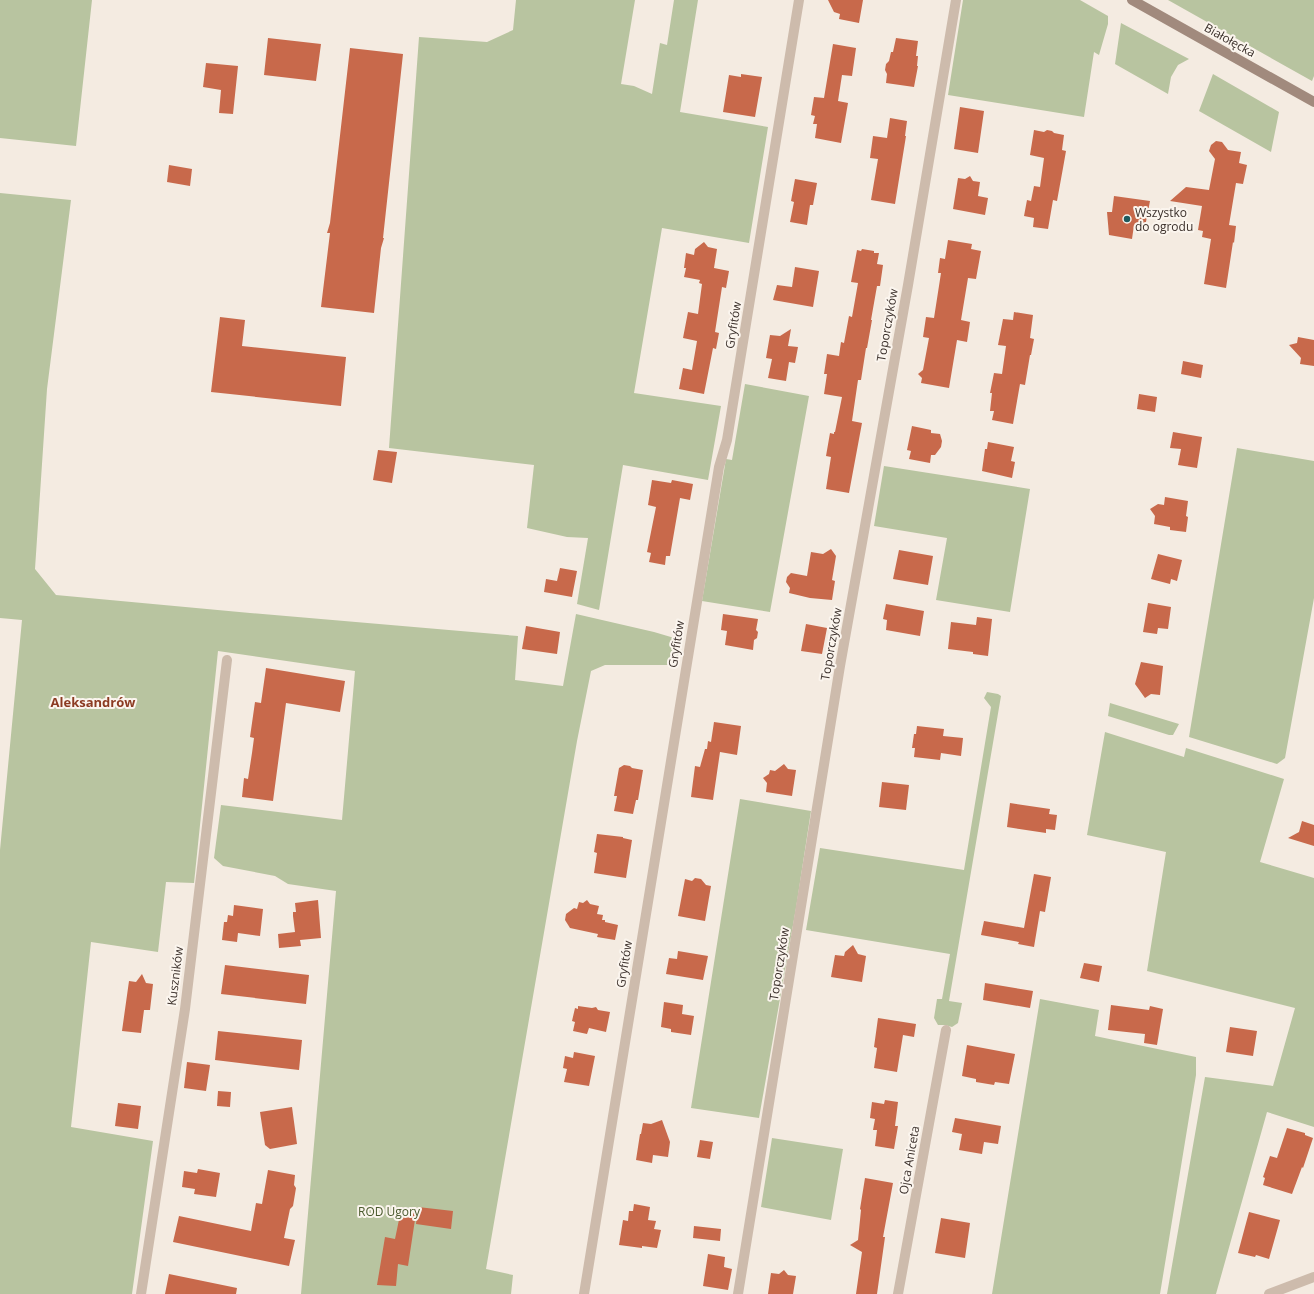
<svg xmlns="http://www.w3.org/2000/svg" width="1314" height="1294" font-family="'Open Sans',sans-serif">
<rect width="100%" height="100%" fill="#f4ebe1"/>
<path fill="#b8c4a0" d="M 0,0 L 92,0 L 76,146 L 0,138 Z
M 516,0 L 635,0 L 621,84 L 634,86 L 652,94 L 660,43 L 667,45 L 674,0 L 698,0 L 680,112 L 768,127 L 749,243 L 662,228 L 634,393 L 721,406 L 708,480 L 623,465 L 599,610 L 577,604 L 588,538 L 567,537 L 527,528 L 534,465 L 389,448 L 419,37 L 487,42 L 513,30 Z
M 963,0 L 1080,0 L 1108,16 L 1108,24 L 1099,55 L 1094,52 L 1084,117 L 948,95 Z
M 1168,0 L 1314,0 L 1314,76 L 1312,81 Z
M 1121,23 L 1189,59 L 1178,65 L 1171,77 L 1168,94 L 1115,64 Z
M 1213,74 L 1279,112 L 1271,152 L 1199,111 Z
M 0,193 L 71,200 L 47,389 L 35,569 L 56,595 L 250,613 L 518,636 L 515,680 L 563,686 L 576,614 L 654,632 L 681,640 L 676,665 L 605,665 L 591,671 L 577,741 L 486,1269 L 513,1275 L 511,1294 L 301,1294 L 336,891 L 288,884 L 275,876 L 223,866 L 214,858 L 221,805 L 342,820 L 355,671 L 218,651 L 194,883 L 166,882 L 158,952 L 91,942 L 71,1127 L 153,1141 L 132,1294 L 0,1294 L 0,850 L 22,620 L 0,618 Z
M 745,384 L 809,396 L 770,612 L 702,601 L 726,459 L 732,460 Z
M 1237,448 L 1314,461 L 1314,598 L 1285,758 L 1277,764 L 1189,737 Z
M 884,466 L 1030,489 L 1010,612 L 936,600 L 947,538 L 874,526 Z
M 987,692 L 998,694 L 1001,696 L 949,1001 L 962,1003 L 958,1023 L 952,1027 L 945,1025 L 938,1025 L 934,1018 L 937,999 L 942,999 L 950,954 L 806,930 L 820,848 L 964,870 L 991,707 L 984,698 Z
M 1110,703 L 1179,724 L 1173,735 L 1169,735 L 1108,716 Z
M 1105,732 L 1184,757 L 1186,748 L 1284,779 L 1260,862 L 1314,878 L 1314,1127 L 1267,1112 L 1216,1294 L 1167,1294 L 1205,1077 L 1273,1086 L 1295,1008 L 1147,971 L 1166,852 L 1087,835 Z
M 740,799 L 811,811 L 796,908 L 759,1118 L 691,1108 Z
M 1040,999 L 1099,1010 L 1095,1036 L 1196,1057 L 1196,1075 L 1160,1294 L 992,1294 Z
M 772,1138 L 843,1149 L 831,1220 L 761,1207 Z"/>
<path fill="#c8694b" d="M 828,0 L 863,0 L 859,23 L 839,19 L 840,14 L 834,12 Z
M 268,38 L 321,44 L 316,81 L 264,75 Z
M 896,38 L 918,41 L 916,56 L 918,56 L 917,66 L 918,66 L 914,87 L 886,83 L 887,74 L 885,70 L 886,64 L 889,61 L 891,52 L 893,52 Z
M 833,44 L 856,48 L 852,76 L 842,75 L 838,101 L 848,103 L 841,143 L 815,138 L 817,124 L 813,124 L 815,116 L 811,115 L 814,97 L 824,98 Z
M 350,48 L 403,54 L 383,238 L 384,238 L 381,248 L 374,313 L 321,307 L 330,233 L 327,233 L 330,223 Z
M 206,63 L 238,66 L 233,114 L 219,113 L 221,90 L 203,87 Z
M 741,74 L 762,77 L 755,117 L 723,112 L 729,75 L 741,77 Z
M 960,107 L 984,111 L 978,153 L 954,149 Z
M 890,118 L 907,121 L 905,136 L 906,136 L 895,204 L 871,200 L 878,159 L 870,158 L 873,136 L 887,138 Z
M 1034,130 L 1044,132 L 1047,130 L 1052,131 L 1054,133 L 1064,135 L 1062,150 L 1066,151 L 1063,168 L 1057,201 L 1053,200 L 1048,229 L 1033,227 L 1034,218 L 1024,216 L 1027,200 L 1031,201 L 1034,186 L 1040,187 L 1044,158 L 1030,155 Z
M 1216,141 L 1222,142 L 1228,150 L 1241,152 L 1239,163 L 1247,165 L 1243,184 L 1236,183 L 1229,225 L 1236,226 L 1234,243 L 1233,242 L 1226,288 L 1204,284 L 1211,239 L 1202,237 L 1203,231 L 1198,230 L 1202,206 L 1170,201 L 1186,187 L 1209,190 L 1215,159 L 1209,151 L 1211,145 Z
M 169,165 L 192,169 L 190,186 L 167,182 Z
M 970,176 L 973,181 L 980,182 L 978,196 L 988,198 L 985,215 L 953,209 L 958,178 L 965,179 Z
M 795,179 L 817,183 L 813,205 L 810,205 L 807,225 L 790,222 L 794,202 L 791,201 Z
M 1114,196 L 1150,201 L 1145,227 L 1134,225 L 1132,239 L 1109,235 L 1107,212 L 1112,212 Z
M 948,240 L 972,244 L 971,249 L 981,251 L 976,279 L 968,278 L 961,320 L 970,322 L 967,342 L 957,340 L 949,388 L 921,383 L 922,378 L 918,374 L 923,370 L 929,338 L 923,337 L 926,317 L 934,318 L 941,273 L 938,273 L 940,258 L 945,259 Z
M 704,242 L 708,247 L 717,249 L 714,268 L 729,271 L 726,288 L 722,287 L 715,332 L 719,333 L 716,349 L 713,348 L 704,394 L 679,389 L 683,368 L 692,370 L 697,341 L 683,338 L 688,312 L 698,314 L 702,284 L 699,283 L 700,280 L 684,277 L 686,268 L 684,268 L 686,253 L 694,255 L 695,249 Z
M 862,249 L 874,251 L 874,253 L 879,253 L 877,264 L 883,265 L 880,286 L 877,286 L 871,320 L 872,320 L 867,348 L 866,348 L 861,380 L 858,380 L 852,421 L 862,423 L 849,493 L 826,489 L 831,457 L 826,456 L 830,433 L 834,434 L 834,432 L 835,432 L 842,397 L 824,394 L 827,374 L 824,374 L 827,354 L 839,356 L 841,342 L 844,343 L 849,316 L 852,317 L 858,283 L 851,282 L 857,250 L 861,251 Z
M 795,267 L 819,271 L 813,307 L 773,300 L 777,285 L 792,287 Z
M 1014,312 L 1033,315 L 1030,338 L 1034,339 L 1031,355 L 1030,355 L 1025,385 L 1020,384 L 1013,424 L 992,420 L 994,411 L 990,411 L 992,393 L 990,393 L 994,373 L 1002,374 L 1006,346 L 998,345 L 1003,319 L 1013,320 Z
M 220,317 L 245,320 L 242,346 L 346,357 L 341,406 L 211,392 Z
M 791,329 L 788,346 L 798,347 L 795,363 L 789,362 L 786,381 L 768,378 L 772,359 L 766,358 L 770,335 L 780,336 Z
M 1298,337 L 1314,340 L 1314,366 L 1300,364 L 1301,358 L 1289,345 L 1297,343 Z
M 1183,361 L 1203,365 L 1201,378 L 1181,374 Z
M 1139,394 L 1157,397 L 1155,412 L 1137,409 Z
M 912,426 L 931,430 L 931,433 L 940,434 L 942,441 L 941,447 L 935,455 L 931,455 L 930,463 L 909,459 L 911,451 L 907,450 Z
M 1173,432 L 1202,437 L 1197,468 L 1178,465 L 1181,449 L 1170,448 Z
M 988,442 L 1014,447 L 1011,461 L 1015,462 L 1012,478 L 982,471 L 985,449 L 987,449 Z
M 378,450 L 397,452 L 392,483 L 373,480 Z
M 652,480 L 671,483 L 672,480 L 693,484 L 690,500 L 680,498 L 670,556 L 666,556 L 665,565 L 649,562 L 651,553 L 647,552 L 656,507 L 648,505 Z
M 1165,497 L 1188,501 L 1186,516 L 1188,517 L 1186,532 L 1170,530 L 1170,527 L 1154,524 L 1155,516 L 1150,509 L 1158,504 L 1164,505 Z
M 831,549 L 836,556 L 832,580 L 835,581 L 832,600 L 810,598 L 789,593 L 790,588 L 786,582 L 787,577 L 791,573 L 807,576 L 811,552 L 823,554 Z
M 899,550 L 933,556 L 928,585 L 893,579 Z
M 1158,554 L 1182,560 L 1177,581 L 1171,579 L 1170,584 L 1151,579 Z
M 560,568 L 577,571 L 572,597 L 544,592 L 546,579 L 557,581 Z
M 1148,603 L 1171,607 L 1168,629 L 1158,628 L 1157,634 L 1143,632 Z
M 886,604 L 924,611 L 920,636 L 886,630 L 887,620 L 883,619 Z
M 723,614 L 758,619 L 756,630 L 758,632 L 757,638 L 754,640 L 753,650 L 725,645 L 727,631 L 721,630 Z
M 977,617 L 992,619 L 988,656 L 973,654 L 973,652 L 948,649 L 951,622 L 976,625 Z
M 806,624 L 827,628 L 822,654 L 801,651 Z
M 526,626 L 560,632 L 557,654 L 522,649 Z
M 1141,662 L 1163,666 L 1160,695 L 1151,694 L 1145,698 L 1135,684 Z
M 266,668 L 345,681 L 340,712 L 286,703 L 273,801 L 242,797 L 244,778 L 248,779 L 252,753 L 254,738 L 250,737 L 255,702 L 261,703 Z
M 714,722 L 741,726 L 737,755 L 720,752 L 713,800 L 691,797 L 695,766 L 700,767 L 705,749 L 707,749 L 708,741 L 711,742 Z
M 917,726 L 944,729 L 943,736 L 963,738 L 961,756 L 941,753 L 940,760 L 914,757 L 915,748 L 912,748 L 914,734 L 916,734 Z
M 784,764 L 788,769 L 796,770 L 792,796 L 766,792 L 767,783 L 763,778 L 769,774 L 770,770 L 775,771 Z
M 624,765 L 630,766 L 632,768 L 643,770 L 638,800 L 636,800 L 633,814 L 614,811 L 617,796 L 614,796 L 619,768 Z
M 882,782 L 909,785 L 906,810 L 879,807 Z
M 1010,803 L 1050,809 L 1049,814 L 1057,815 L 1055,830 L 1046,829 L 1046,833 L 1007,827 Z
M 1302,821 L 1314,825 L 1314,846 L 1288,838 L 1299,832 Z
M 597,834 L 623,837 L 623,838 L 632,840 L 626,878 L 594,873 L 597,853 L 594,852 Z
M 1034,874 L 1051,877 L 1045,912 L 1040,911 L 1034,947 L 1018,944 L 1019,942 L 981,935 L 984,921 L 1024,928 Z
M 695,878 L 701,879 L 706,885 L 711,886 L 705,921 L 678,916 L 685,879 L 692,881 Z
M 318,900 L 321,938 L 300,940 L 301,946 L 279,948 L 278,934 L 295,932 L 293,916 L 293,912 L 296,912 L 295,903 Z
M 587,900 L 590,904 L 599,906 L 597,914 L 603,915 L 602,920 L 605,920 L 605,922 L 618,925 L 615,940 L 597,937 L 598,934 L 570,928 L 565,920 L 566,914 L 574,908 L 577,909 L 579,902 L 583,903 Z
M 234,905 L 263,909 L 260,936 L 238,933 L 237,942 L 222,940 L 224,922 L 227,922 L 228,915 L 233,916 Z
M 853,945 L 858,954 L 866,956 L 862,982 L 831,977 L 835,955 L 844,956 L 845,952 Z
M 678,951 L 708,956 L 703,980 L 666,974 L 669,958 L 677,959 Z
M 1084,963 L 1102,966 L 1099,982 L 1080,978 Z
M 225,965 L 309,975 L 306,1004 L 221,994 Z
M 142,974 L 146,983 L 153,984 L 150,1010 L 144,1010 L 141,1033 L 122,1031 L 129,981 L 136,982 Z
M 985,983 L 1033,991 L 1030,1008 L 983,1000 Z
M 664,1002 L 683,1005 L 682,1014 L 694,1016 L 691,1035 L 671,1032 L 671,1029 L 661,1027 Z
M 1111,1005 L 1149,1010 L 1150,1006 L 1163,1009 L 1157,1045 L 1144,1043 L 1145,1034 L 1108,1030 Z
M 578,1006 L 592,1008 L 596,1007 L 598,1010 L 610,1012 L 606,1032 L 589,1028 L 587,1034 L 573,1031 L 575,1022 L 572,1021 L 575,1008 L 578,1009 Z
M 878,1018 L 916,1024 L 914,1037 L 903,1035 L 897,1072 L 874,1068 L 877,1048 L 874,1047 Z
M 1230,1027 L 1257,1031 L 1253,1056 L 1226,1052 Z
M 218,1031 L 302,1040 L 299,1070 L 215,1060 Z
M 967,1045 L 1015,1054 L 1009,1084 L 995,1082 L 994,1085 L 976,1082 L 976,1079 L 962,1076 Z
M 574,1052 L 595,1056 L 589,1086 L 564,1082 L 567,1069 L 563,1068 L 565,1056 L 573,1058 Z
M 187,1062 L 210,1065 L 206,1091 L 184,1088 Z
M 218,1091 L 231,1092 L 230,1107 L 217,1106 Z
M 885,1100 L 898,1102 L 895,1126 L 898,1126 L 894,1149 L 875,1146 L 877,1130 L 873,1130 L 875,1119 L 870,1118 L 872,1102 L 884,1104 Z
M 118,1103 L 141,1106 L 138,1129 L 115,1126 Z
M 292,1107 L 297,1144 L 270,1149 L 265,1145 L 260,1112 Z
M 955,1118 L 1001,1126 L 998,1144 L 984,1142 L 982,1154 L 959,1150 L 962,1134 L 952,1132 Z
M 662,1120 L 670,1142 L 668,1157 L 653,1155 L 652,1163 L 636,1160 L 640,1134 L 641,1134 L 643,1123 L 651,1124 Z
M 1287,1128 L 1305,1133 L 1305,1135 L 1313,1138 L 1303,1168 L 1302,1167 L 1292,1194 L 1263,1185 L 1265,1178 L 1263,1177 L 1270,1156 L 1277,1158 Z
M 700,1140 L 713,1142 L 710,1159 L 697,1157 Z
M 198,1169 L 220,1173 L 216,1197 L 194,1194 L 195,1189 L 182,1187 L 184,1171 L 197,1173 Z
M 268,1170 L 295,1175 L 294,1185 L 296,1188 L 293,1206 L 290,1209 L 284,1238 L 295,1240 L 289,1266 L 173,1242 L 179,1216 L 251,1231 L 256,1203 L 262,1204 Z
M 865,1178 L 893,1183 L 883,1237 L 885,1237 L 877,1294 L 856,1294 L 862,1252 L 850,1245 L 858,1240 L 861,1210 L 860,1209 Z
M 634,1204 L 650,1207 L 648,1220 L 656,1221 L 654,1229 L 661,1230 L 657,1248 L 642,1246 L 642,1248 L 619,1245 L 623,1220 L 628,1221 L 629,1211 L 633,1211 Z
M 418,1207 L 453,1211 L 451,1229 L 416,1224 Z
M 401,1210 L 416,1213 L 408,1266 L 398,1264 L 396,1286 L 377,1285 L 385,1237 L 395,1239 Z
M 1249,1212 L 1280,1220 L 1269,1259 L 1256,1255 L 1255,1257 L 1238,1253 Z
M 941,1218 L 970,1223 L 965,1258 L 935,1253 Z
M 694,1226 L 721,1229 L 720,1241 L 693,1238 Z
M 708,1254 L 725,1257 L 724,1267 L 732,1269 L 728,1290 L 703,1286 Z
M 784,1270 L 788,1275 L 796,1276 L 793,1294 L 768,1294 L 771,1273 L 779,1274 Z
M 169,1274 L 237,1288 L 236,1294 L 165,1294 Z"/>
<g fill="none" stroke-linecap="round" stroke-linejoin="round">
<path stroke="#cdbbac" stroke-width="10" d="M 141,1294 L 185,1009 L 227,660
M 584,1294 L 719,467 L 727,440 L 799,0
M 738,1294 L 840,666 L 908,285 L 956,0
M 898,1294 L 946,1030
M 1269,1294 L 1314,1277"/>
<path stroke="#a18a7d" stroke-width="10" d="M 1132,0 L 1314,102"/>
</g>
<circle fill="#1f5a5e" stroke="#fbf5ee" stroke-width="1.5" cx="1127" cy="219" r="4"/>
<g text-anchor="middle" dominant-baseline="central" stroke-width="4" stroke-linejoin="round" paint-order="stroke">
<g font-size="12" fill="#3b302b" stroke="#fbf5ee">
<text transform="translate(1230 40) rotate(29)">Białołęcka</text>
<text transform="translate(733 325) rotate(-81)">Gryfitów</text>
<text transform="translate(887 325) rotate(-80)">Toporczyków</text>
<text transform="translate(676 644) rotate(-81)">Gryfitów</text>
<text transform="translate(831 644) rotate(-80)">Toporczyków</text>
<text transform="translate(624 964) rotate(-81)">Gryfitów</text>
<text transform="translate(779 964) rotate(-81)">Toporczyków</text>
<text transform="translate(175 976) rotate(-83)">Kuszników</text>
<text transform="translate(909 1160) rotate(-80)">Ojca Aniceta</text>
</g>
<g font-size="12" fill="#3b302b" stroke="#fbf5ee" text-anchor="start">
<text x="1135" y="212">Wszystko<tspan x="1135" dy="14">do ogrodu</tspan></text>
</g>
<g font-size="12" fill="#4a5a2e" stroke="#fbf5ee">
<text x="389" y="1211">ROD Ugory</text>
</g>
<g font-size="13" font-weight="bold" fill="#8c3b22" stroke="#fbf5ee">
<text x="93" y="702">Aleksandrów</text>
</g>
</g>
</svg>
